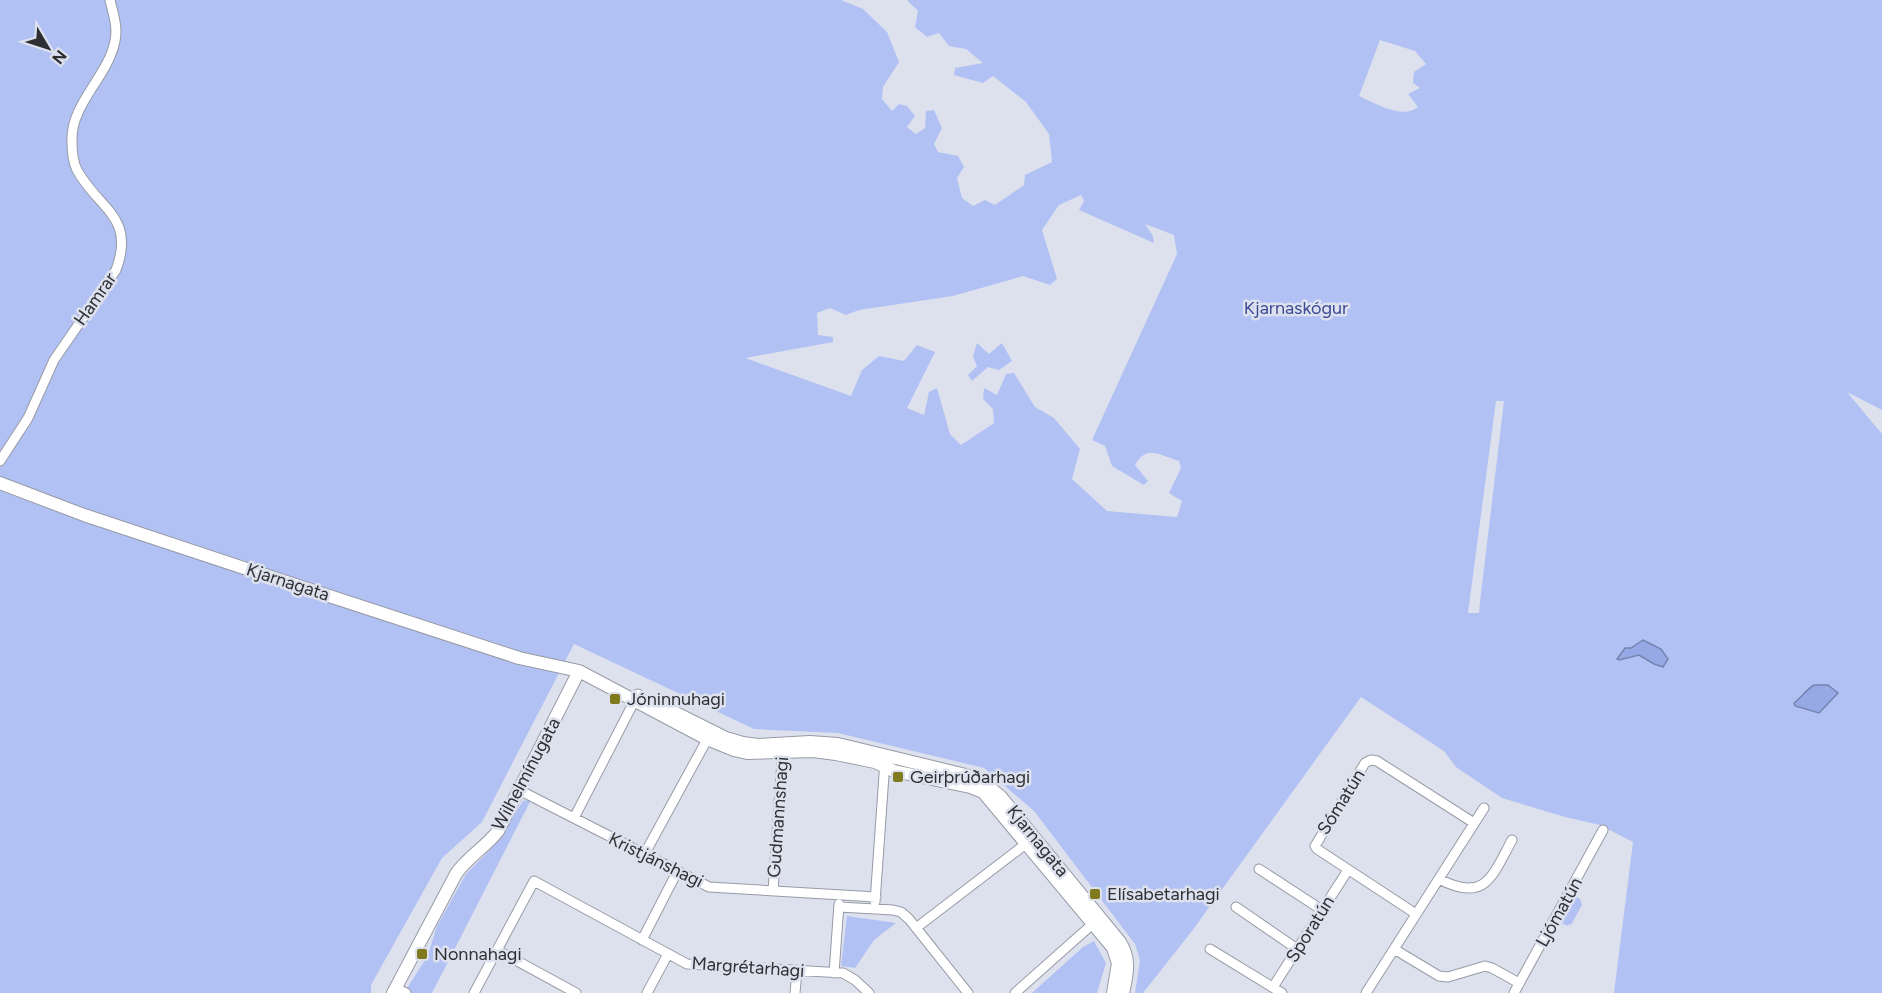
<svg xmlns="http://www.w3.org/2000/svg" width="1882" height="993" font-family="Figtree,sans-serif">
<rect width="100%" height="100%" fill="#dde1ee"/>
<path fill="#b2c1f4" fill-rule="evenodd" d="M 0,0 L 841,0 L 863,9 L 887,32 L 899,62 L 883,87 L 882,99 L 892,111 L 899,104 L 907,106 L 915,116 L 907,127 L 916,134 L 925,128 L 926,111 L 934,110 L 942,128 L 934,144 L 938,152 L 958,156 L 964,167 L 957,178 L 962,198 L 973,206 L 985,200 L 995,205 L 1024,185 L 1025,175 L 1052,162 L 1049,134 L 1026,102 L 993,76 L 983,83 L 954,75 L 955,68 L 983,63 L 966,49 L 949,46 L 939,33 L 927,37 L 915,27 L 918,11 L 907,0 L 1882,0 L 1882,410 L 1847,392 L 1882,434 L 1882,993 L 1614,993 L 1633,842 L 1600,825 L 1565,817 L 1502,798 L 1456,767 L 1444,751 L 1361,697 L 1192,931 L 1143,993 L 1135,993 L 1140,960 L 1135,944 L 1034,811 L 984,768 L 838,733 L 754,729 L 574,644 L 482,822 L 442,858 L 371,985 L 371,993 L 0,993 ZM 1380,40 L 1415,51 L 1426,64 L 1414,72 L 1413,83 L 1420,88 L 1408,94 L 1418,107 C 1402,120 1375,103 1359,96 ZM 1081,195 L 1084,201 L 1079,210 L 1154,243 L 1153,236 L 1145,224 L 1174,235 L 1177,254 L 1092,440 L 1105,446 L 1112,466 L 1144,485 L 1148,481 L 1135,465 C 1147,444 1159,455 1179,461 L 1181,468 L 1169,493 L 1182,501 L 1177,517 L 1107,511 L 1072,479 L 1080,449 L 1054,418 L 1035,407 L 1014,373 L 1006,374 L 997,395 L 984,388 L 983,399 L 993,409 L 994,423 L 961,445 L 950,434 L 937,388 L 929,392 L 924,415 L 907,408 L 935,352 L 917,345 L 904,361 L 879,356 L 862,370 L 851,396 L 745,358 L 833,342 L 833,337 L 818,335 L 817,313 L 830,308 L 846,315 L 859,310 L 953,296 L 1023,276 L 1050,285 L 1057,279 L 1042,230 L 1059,205 ZM 1496,401 L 1504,401 L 1480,602 L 1479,613 L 1468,613 Z
M 977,343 L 989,354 L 1002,343 L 1012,361 L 999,370 L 988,367 L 972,381 L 968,375 L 977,366 L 973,357 Z
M 531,800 L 432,993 L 404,993 L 428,955 L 437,926 L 466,874 L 489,851 L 523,801 Z
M 1575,896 L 1580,899 L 1582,905 L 1571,925 L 1569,924 L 1568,926 L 1561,923 Z
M 847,916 L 896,923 L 874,940 L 855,968 L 841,966 Z
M 1094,941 L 1106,963 L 1097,993 L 1032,993 L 1083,947 Z"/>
<path fill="#96a8e6" stroke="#7684b0" stroke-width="1.5" d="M 1643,640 L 1661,649 L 1668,659 L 1663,667 L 1654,664 L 1639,655 L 1619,660 L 1617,659 L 1625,648 L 1631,648 Z
M 1814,685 L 1828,685 L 1838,693 L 1819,713 L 1795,706 L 1794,703 C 1802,697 1806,690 1814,685 Z"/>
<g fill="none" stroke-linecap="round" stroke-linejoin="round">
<g stroke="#979ba6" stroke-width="11">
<path id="street" d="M 0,461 L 28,418 L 54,360 L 116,270 C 136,216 98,209 77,170 C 73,162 72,151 72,142 C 70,104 108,77 115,41 C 118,27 113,13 110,0
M 519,790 L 709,887 L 876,897
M 574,818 L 638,694
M 644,855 L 709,736
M 1259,869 L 1322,910
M 1439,879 C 1485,903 1492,877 1512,840
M 773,891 L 783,746
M 875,902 L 885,761
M 839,907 L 893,910 L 901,912 L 909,919 L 968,993
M 1236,907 L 1297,949
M 1416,914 L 1317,849 L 1315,846 L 1365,763 L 1371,760 L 1377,761 L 1474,823
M 916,928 L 1031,840
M 642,940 L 677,872
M 1210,949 L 1282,993
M 1394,949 L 1439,976 L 1448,977 L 1485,966 L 1492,968 L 1519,983
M 497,950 L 576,993
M 834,973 L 839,904
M 1273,987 L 1348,870
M 396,988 L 406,993
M 474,993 L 534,881 L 687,964 L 843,973 L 855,980 L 869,993
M 647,993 L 668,954
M 795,993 L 797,971
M 1015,993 L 1096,921
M 1366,993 L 1484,808
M 1514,993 L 1603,830"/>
</g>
<g stroke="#979ba6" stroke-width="14">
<path id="secondary" d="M 0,483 L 84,515 L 265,575 L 519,658 L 579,671 L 707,739 L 734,750 L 747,753 L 813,751 L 836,754 L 875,762 L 894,771 L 970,787 L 983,792 L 1113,948 L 1118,963 L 1113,993
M 662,706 L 726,738 L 743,743 L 758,745 L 810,742 L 838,744 L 978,778 L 1001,797 L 1120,942 C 1131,959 1127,975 1123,993
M 393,993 L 456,874 C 467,857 486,847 498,831 L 579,671"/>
</g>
<use href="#street" stroke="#fff" stroke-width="9"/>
<use href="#secondary" stroke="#fff" stroke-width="12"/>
</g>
<g fill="#81791e" stroke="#dde1ee" stroke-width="2">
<rect x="609" y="693" width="12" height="12" rx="3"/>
<rect x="892" y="771" width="12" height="12" rx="3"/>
<rect x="1089" y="888" width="12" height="12" rx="3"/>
<rect x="416" y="948" width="12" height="12" rx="3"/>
</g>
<g text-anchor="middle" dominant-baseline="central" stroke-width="5" stroke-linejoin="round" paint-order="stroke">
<g font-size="18" fill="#2d2f33" stroke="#dde1ee">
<text transform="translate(95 299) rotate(-55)">Hamrar</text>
<text transform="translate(288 582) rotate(18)">Kjarnagata</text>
<text transform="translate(526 774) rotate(-62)">Wilhelmínugata</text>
<text transform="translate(1341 802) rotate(-58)">Sómatún</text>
<text transform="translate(778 817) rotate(-86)">Gudmannshagi</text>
<text transform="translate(1038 841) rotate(51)">Kjarnagata</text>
<text transform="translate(656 860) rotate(26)">Kristjánshagi</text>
<text transform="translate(1559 912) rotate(-61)">Ljómatún</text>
<text transform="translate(1310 929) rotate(-58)">Sporatún</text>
<text transform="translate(748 967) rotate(4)">Margrétarhagi</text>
</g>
<g font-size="18" fill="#3b4a94" stroke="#dde1ee">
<text x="1296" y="308">Kjarnaskógur</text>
</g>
<g font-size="18" fill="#2d2f33" stroke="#dde1ee" text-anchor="start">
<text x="627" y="699">Jóninnuhagi</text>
<text x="910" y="777">Geirþrúðarhagi</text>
<text x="1107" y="894">Elísabetarhagi</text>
<text x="434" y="954">Nonnahagi</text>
</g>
</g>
<g transform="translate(48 48) rotate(129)" stroke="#dde1ee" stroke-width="4.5" paint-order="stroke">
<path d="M0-4.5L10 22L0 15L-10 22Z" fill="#2d2f33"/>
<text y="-9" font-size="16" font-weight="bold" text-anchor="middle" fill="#2d2f33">N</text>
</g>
</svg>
